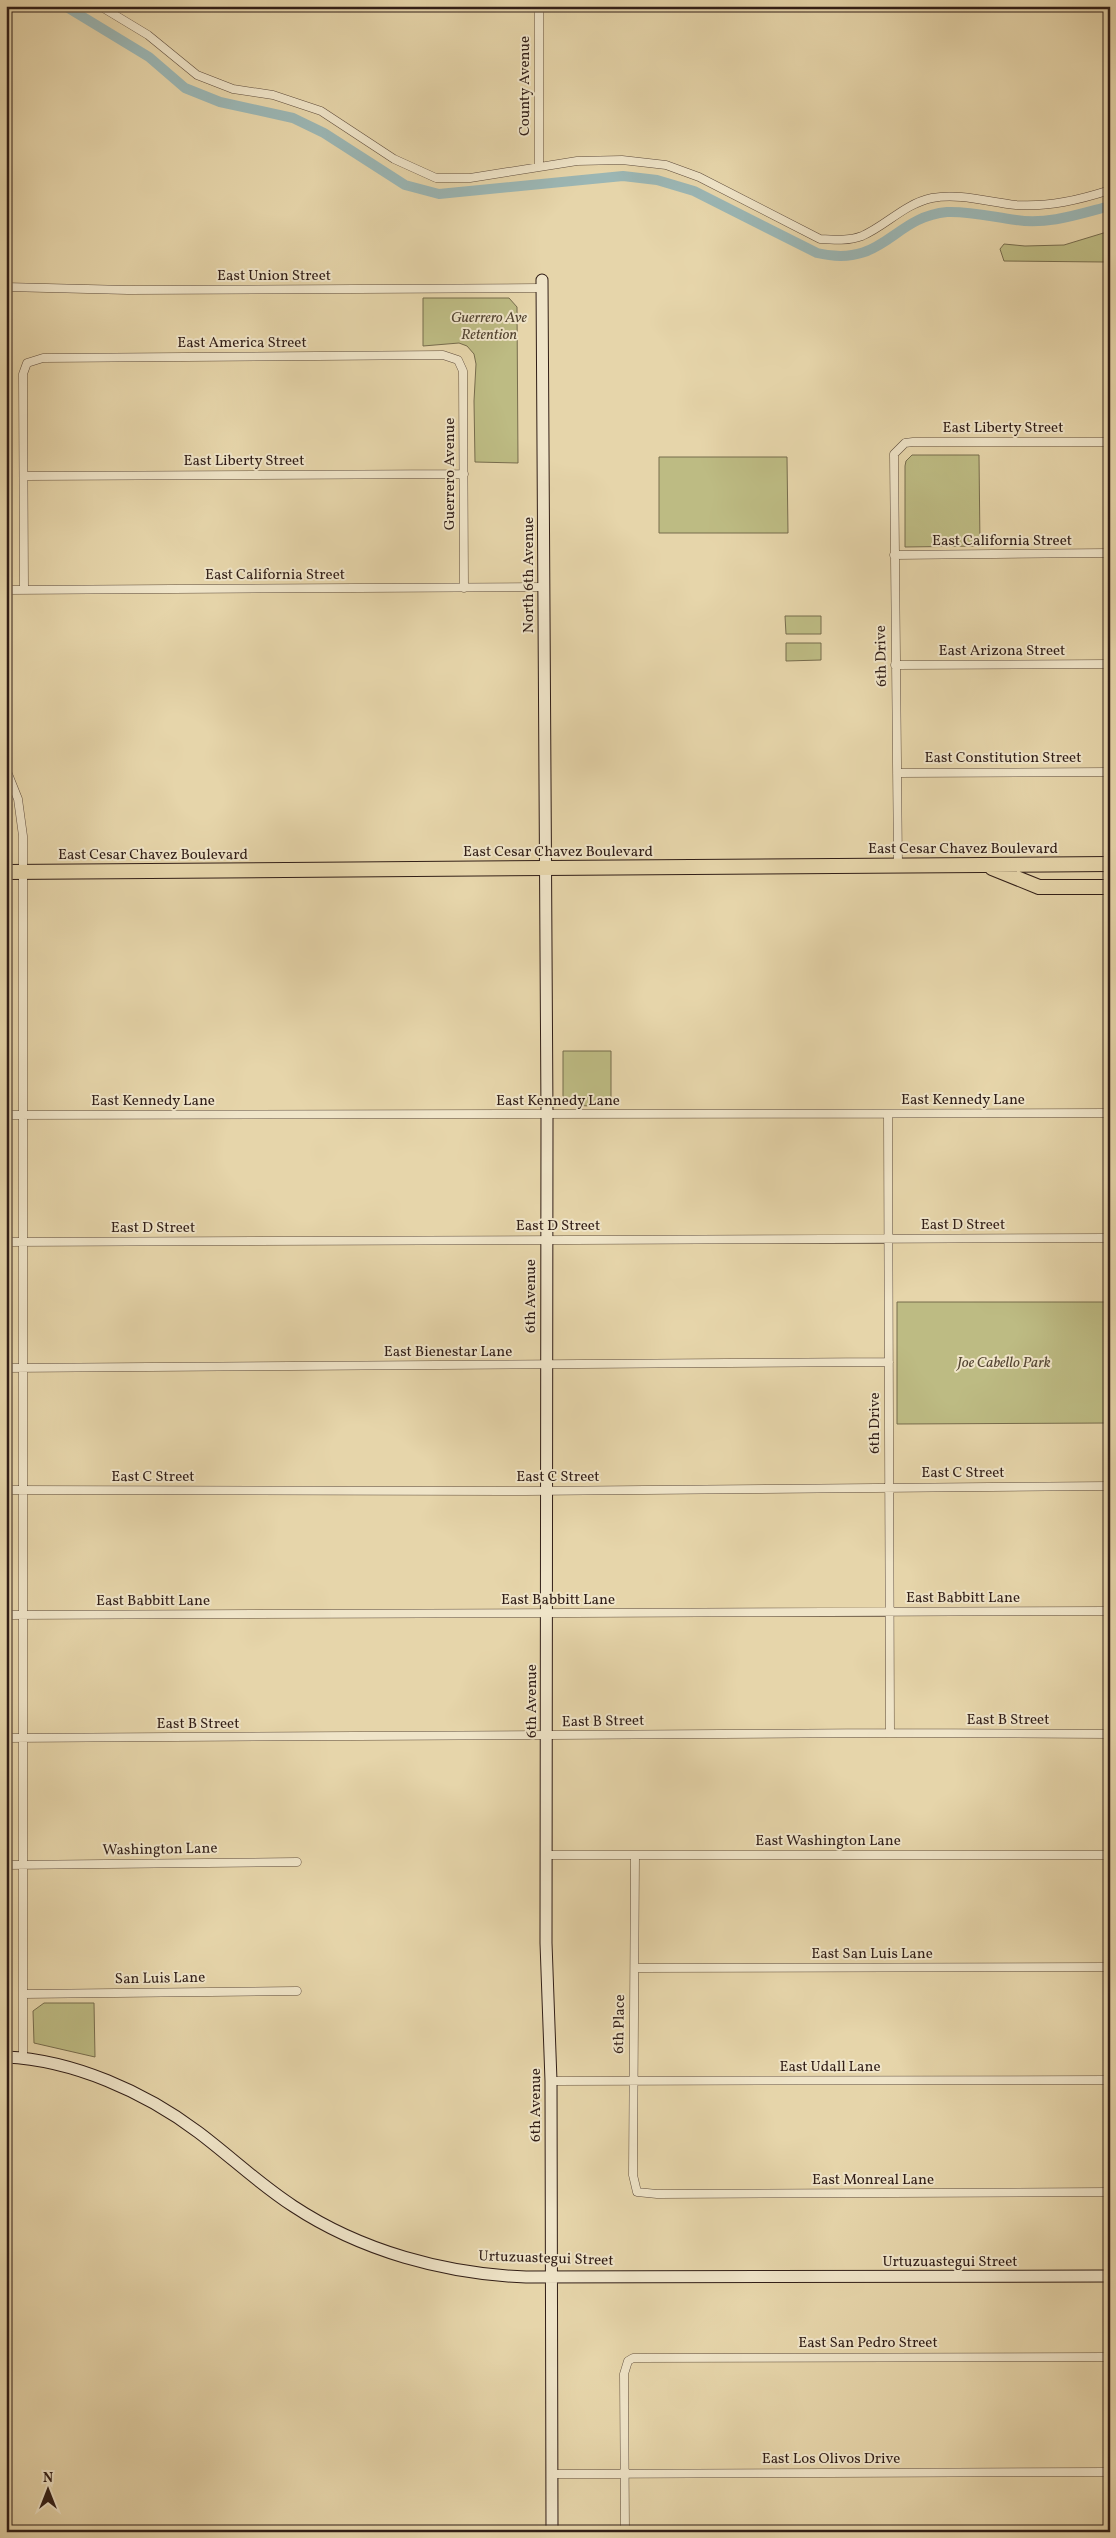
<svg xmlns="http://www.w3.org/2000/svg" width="1116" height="2538" font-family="Vollkorn,serif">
<rect width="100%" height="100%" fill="#e6d5aa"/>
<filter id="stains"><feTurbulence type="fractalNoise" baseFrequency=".004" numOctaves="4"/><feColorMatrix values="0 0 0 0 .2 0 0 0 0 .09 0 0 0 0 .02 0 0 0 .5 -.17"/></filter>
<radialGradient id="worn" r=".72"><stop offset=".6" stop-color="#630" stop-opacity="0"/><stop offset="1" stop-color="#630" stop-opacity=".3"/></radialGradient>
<path fill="#bdbb83" stroke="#776c4d" d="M 1110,231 L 1110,259 L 1104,262 L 1004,261 L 1000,249 L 1004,244 L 1025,246 L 1064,245 Z
M 423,298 L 509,298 L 517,307 L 518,463 L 475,462 L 474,401 L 476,364 L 474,354 L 467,346 L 459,343 L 423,346 Z
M 912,455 L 979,455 L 980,546 L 905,547 L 905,466 L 906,461 Z
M 659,457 L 787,457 L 788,533 L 659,533 Z
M 785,616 L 821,616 L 821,634 L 786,634 Z
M 786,643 L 821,643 L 821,660 L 786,661 Z
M 563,1051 L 611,1051 L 611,1105 C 596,1105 572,1110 563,1096 Z
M 897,1302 L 1110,1302 L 1110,1423 L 897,1424 Z
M 44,2003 L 94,2003 L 95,2057 L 34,2043 L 33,2011 Z"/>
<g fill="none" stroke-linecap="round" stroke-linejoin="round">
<path stroke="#9bb6b4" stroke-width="10" d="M 65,6 L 149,57 L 185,88 L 220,102 L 293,118 L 324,133 L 405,185 L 439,194 L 623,176 L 657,180 L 694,191 L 817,253 C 884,269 892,217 947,212 C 970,211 993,217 1016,220 C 1048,225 1079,214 1110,206"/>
<g stroke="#5e4c3c" stroke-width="9">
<path id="street" d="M 100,6 L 148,35 L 197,75 L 233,89 L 273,95 L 321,111 L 394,159 L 436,178 L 470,178 L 577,161 L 622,160 L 666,165 L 699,177 L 820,239 C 834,240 849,241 862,236 C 887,225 904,204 932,198 C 960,193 988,202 1016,205 C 1049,207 1079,200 1110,190
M 539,6 L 539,166
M 6,287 L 128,290 L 542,288
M 24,476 L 464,474
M 894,555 L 1110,553
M 6,590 L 545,587
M 24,590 L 23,374 L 27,363 L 43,358 L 443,355 L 458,360 L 463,371 L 464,588
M 895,665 L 1110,664
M 6,769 L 18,799 L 23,836 L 23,2058
M 897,773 L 1110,772
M 898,866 L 894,454 L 905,443 L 913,442 L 1110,442
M 888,1114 L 890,1733
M 6,1115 L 1110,1113
M 6,1242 L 1110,1238
M 6,1368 L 889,1362
M 6,1490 L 526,1491 L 1110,1486
M 6,1615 L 1110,1611
M 6,1738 L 890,1733 L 1110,1734
M 546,1855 L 1110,1855
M 635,1855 L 633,2175 L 637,2192 L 657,2194 L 1110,2192
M 6,1865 L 297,1862
M 635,1968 L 1110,1967
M 23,1994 L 297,1991
M 551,2081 L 1110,2080
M 551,2474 L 1110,2472
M 625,2532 L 624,2374 L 628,2361 L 633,2358 L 1110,2357"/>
</g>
<g stroke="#311e17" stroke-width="13">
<path id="secondary" d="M 542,280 L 547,1115 L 546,1943 L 551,2081 L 552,2532
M 6,2057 C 73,2060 145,2092 198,2132 C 230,2156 259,2184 293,2206 C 361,2251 445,2274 526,2277 L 1110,2276"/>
</g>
<g stroke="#311e17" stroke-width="16">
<path id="highway" d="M 992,868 L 1039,887 L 1110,887
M 6,872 L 1110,864"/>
</g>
<use href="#street" stroke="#efe4c8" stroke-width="8"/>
<use href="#secondary" stroke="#efe4c8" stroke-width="11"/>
<use href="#highway" stroke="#e6d5aa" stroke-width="14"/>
</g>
<g text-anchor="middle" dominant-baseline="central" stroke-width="4" stroke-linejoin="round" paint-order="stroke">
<g font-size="15" fill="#311e17" stroke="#efe4c8">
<text transform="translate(525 86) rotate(-90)">County Avenue</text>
<text x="274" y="276">East Union Street</text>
<text x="242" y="343">East America Street</text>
<text x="1003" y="428">East Liberty Street</text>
<text x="244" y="461">East Liberty Street</text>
<text transform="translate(450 474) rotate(-90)">Guerrero Avenue</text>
<text x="1002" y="541">East California Street</text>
<text x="275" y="575">East California Street</text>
<text transform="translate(529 575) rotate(-90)">North 6th Avenue</text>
<text x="1002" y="651">East Arizona Street</text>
<text transform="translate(882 656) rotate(-91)">6th Drive</text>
<text x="1003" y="758">East Constitution Street</text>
<text x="963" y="849">East Cesar Chavez Boulevard</text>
<text x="558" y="852">East Cesar Chavez Boulevard</text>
<text x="153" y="855">East Cesar Chavez Boulevard</text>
<text x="963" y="1100">East Kennedy Lane</text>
<text x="153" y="1101">East Kennedy Lane</text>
<text x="558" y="1101">East Kennedy Lane</text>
<text x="963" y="1225">East D Street</text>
<text x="558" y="1226">East D Street</text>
<text x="153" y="1228">East D Street</text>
<text transform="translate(531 1296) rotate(-90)">6th Avenue</text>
<text x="448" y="1352">East Bienestar Lane</text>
<text transform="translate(875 1423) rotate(-90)">6th Drive</text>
<text x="963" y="1473">East C Street</text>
<text x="153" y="1477">East C Street</text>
<text x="558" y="1477">East C Street</text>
<text x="963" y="1598">East Babbitt Lane</text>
<text x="558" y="1600">East Babbitt Lane</text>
<text x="153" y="1601">East Babbitt Lane</text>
<text transform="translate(532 1701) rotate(-90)">6th Avenue</text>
<text x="1008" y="1720">East B Street</text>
<text transform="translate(603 1722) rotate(-1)">East B Street</text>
<text x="198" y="1724">East B Street</text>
<text x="828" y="1841">East Washington Lane</text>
<text transform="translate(160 1850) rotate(-1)">Washington Lane</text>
<text x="872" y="1954">East San Luis Lane</text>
<text transform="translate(160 1979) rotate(-1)">San Luis Lane</text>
<text transform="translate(620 2024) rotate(-89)">6th Place</text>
<text x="830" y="2067">East Udall Lane</text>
<text transform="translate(536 2105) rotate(-90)">6th Avenue</text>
<text x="873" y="2180">East Monreal Lane</text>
<text transform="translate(546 2259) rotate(2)">Urtuzuastegui Street</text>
<text x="950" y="2262">Urtuzuastegui Street</text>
<text x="868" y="2343">East San Pedro Street</text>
<text x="831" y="2459">East Los Olivos Drive</text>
</g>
<g font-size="15" font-style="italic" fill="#544532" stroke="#efe4c8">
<text x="489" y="318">Guerrero Ave<tspan x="489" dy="17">Retention</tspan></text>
<text x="1004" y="1363">Joe Cabello Park</text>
</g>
</g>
<rect width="1116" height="2538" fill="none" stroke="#e6d5aa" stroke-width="25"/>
<rect x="8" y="8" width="1101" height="2523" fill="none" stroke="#311e17" stroke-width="2.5"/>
<rect x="12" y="12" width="1091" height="2513" fill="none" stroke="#311e17"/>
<g transform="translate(48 2490)" stroke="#efe4c8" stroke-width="4" paint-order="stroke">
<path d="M0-4L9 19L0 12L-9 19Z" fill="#311e17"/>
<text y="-8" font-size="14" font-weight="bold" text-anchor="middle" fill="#311e17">N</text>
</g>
<rect width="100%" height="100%" filter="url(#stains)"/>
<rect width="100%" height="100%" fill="url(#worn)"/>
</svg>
